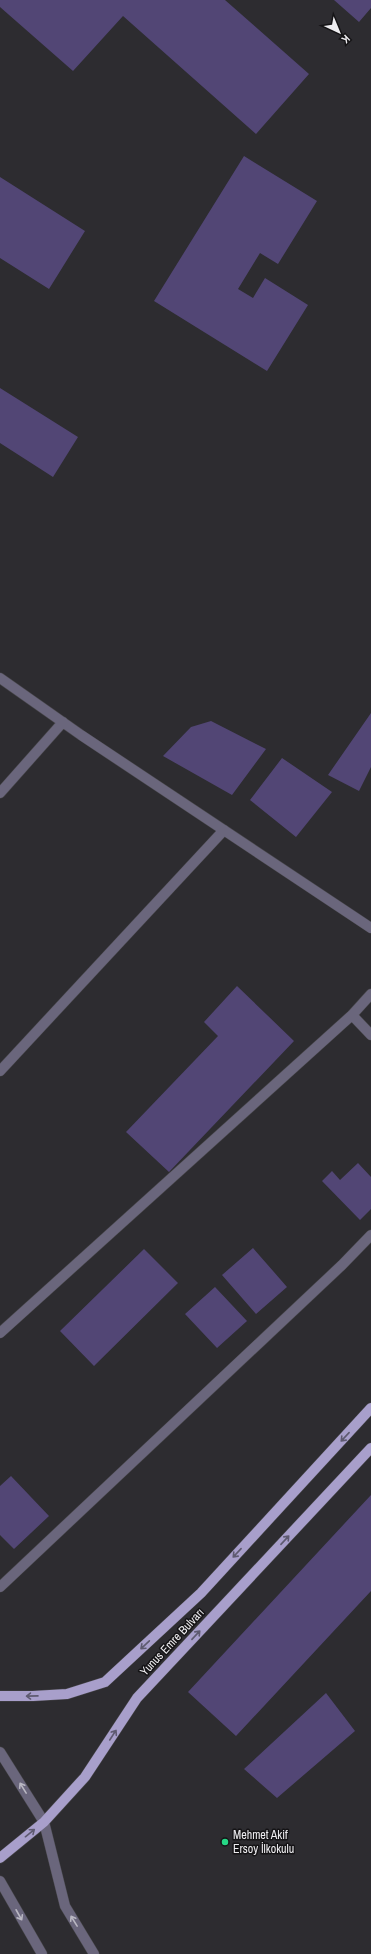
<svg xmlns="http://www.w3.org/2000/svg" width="371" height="1954" font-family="'Archivo Narrow',sans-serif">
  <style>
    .building { fill: #524675 }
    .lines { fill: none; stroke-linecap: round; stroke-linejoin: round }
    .minor-casing { stroke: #48474b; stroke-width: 11 }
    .major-casing { stroke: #48474b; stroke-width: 11 }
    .minor { stroke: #6a667c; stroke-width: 10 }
    .major { stroke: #a89fcb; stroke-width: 10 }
    .oneway { stroke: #5e5a70 }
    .oneway2 { stroke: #b9b7c2 }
    .poi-dot { fill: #26d886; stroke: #151416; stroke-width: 1.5 }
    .labels { text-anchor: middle; stroke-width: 3; stroke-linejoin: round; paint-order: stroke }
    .street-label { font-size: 12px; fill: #eeedf0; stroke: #151416 }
    .poi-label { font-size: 12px; fill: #eeedf0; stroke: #151416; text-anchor: start }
  </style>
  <rect width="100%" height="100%" fill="#2d2c30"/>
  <path class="building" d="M 0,0 L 225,0 L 309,74 L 256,134 L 123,16 L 73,71 L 0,7 Z
    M 334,0 L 371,0 L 371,8 L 359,22 Z
    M 244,156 L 317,201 L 278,264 L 260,253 L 238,289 L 253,298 L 265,278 L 308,305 L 267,371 L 154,301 Z
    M 0,177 L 85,231 L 49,289 L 0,258 Z
    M 0,388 L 78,437 L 53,477 L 0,443 Z
    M 371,713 L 371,767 L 359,791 L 328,775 Z
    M 211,721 L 266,749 L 232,795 L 163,756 L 191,727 Z
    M 282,758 L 332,792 L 296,837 L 250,800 Z
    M 237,986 L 294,1041 L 169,1172 L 126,1132 L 218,1036 L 204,1022 Z
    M 358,1163 L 371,1177 L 371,1209 L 360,1220 L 322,1181 L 332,1171 L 340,1180 Z
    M 253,1248 L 287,1287 L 256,1314 L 222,1275 Z
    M 144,1249 L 178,1283 L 94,1366 L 60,1331 Z
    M 215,1287 L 247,1321 L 217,1348 L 185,1314 Z
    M 11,1476 L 49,1516 L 14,1549 L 0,1535 L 0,1486 Z
    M 371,1495 L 371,1591 L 236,1736 L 188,1692 Z
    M 326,1693 L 355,1731 L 277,1798 L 244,1769 Z"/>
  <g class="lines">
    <defs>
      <path id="minor" d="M 0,678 L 81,735 L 371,928
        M 0,793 L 63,722
        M 352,1015 L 371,1035
        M 0,1071 L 224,830
        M 0,1333 L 352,1015 L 371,994
        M 0,1587 L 342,1265 L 371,1235
        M 0,1752 L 44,1822 L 65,1906 L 94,1954
        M 0,1881 L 42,1954"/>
      <path id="major" d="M 0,1696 L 33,1696 L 67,1694 L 105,1682 L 201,1593 L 371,1408
        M 0,1858 L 44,1822 L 85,1777 L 137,1698 L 371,1448"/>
    </defs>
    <use href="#minor" class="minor-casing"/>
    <use href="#major" class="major-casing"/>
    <use href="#minor" class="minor"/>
    <use href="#major" class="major"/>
  </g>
  <defs><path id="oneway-shaft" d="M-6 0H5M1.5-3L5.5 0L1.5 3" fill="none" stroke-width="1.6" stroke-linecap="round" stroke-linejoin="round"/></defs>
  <g class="oneway">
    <use href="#oneway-shaft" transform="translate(345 1437) rotate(133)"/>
    <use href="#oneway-shaft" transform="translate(285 1540) rotate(-47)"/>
    <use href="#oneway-shaft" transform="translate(237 1553) rotate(133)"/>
    <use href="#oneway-shaft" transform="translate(196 1635) rotate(-47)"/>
    <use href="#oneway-shaft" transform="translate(145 1645) rotate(137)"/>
    <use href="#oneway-shaft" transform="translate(32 1696) rotate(179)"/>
    <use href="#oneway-shaft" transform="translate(113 1735) rotate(-57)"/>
    <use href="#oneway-shaft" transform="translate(30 1833) rotate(-39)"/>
  </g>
  <g class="oneway2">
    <use href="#oneway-shaft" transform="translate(23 1788) rotate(-122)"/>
    <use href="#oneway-shaft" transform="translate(19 1915) rotate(61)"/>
    <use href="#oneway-shaft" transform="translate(74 1921) rotate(-122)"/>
  </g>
  <circle class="poi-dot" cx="225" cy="1842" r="4"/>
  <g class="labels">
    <g class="street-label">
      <text transform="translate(172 1642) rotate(-47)" y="4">Yunus Emre Bulvarı</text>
    </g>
    <g class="poi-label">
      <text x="233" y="1839">Mehmet Akif<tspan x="233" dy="14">Ersoy İlkokulu</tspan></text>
    </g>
  </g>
  <g transform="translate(339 32) rotate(136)" stroke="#151416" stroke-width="3" paint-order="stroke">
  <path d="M0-3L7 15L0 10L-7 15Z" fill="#eeedf0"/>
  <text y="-6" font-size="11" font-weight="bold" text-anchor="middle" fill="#eeedf0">K</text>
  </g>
</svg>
